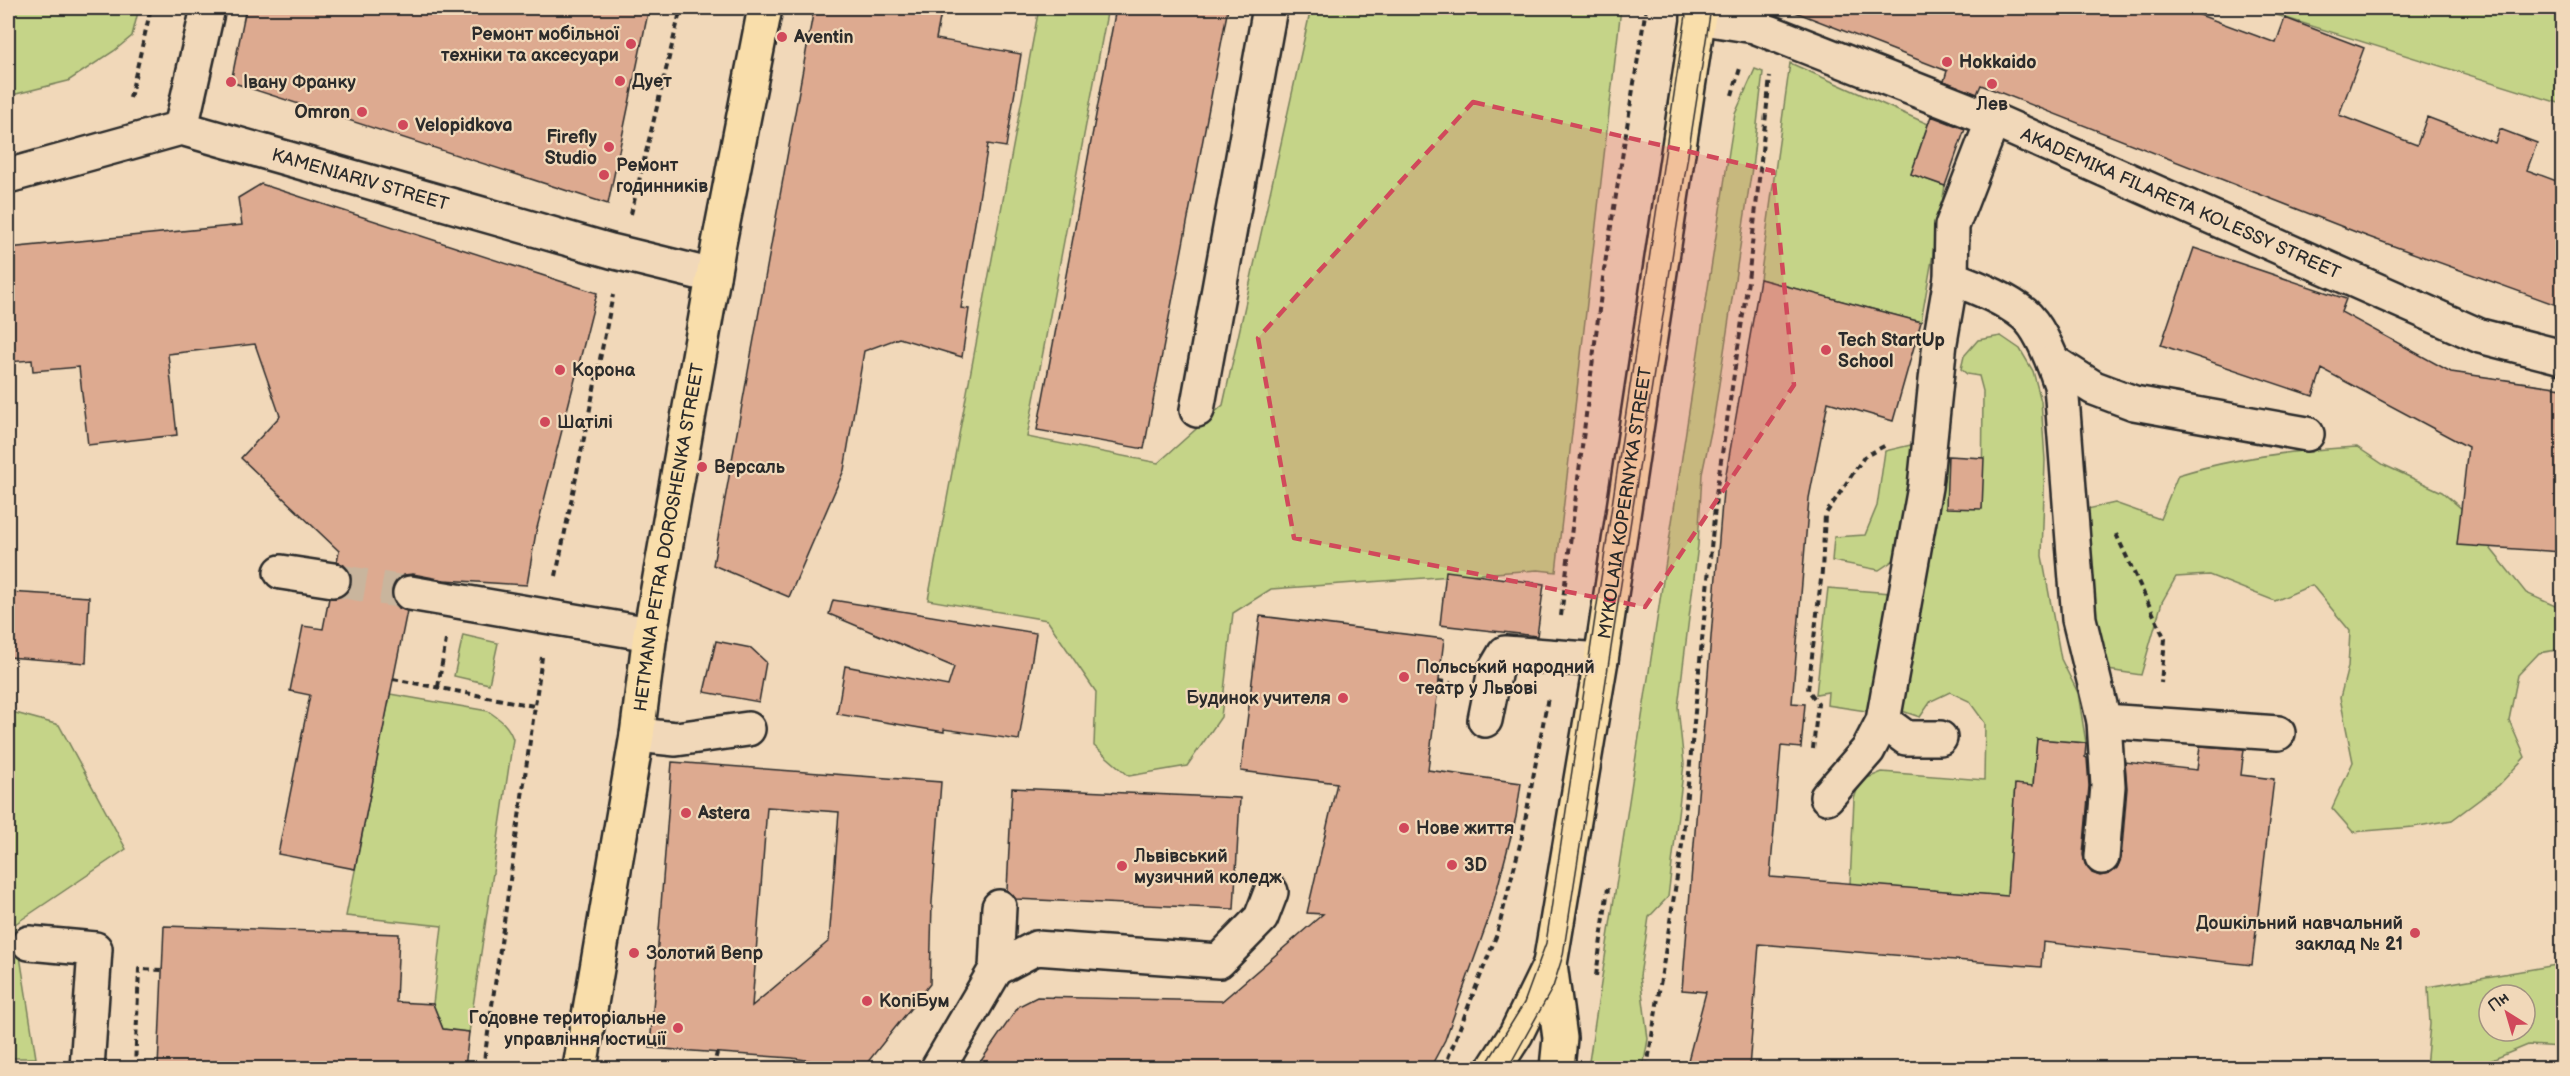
<svg xmlns="http://www.w3.org/2000/svg" width="2570" height="1076" font-family="'Balsamiq Sans',sans-serif">
  <style>
    .green { fill: #c5d488; stroke: #78805a; stroke-width: 1.5; fill-rule: evenodd }
    .building { fill: #ddaa90; stroke: #2b2b2b; stroke-width: 1.5; fill-rule: evenodd }
    .lines { fill: none; stroke-linecap: round; stroke-linejoin: round }
    .minor-tunnel { stroke: #c9b59d; stroke-width: 33; stroke-dasharray: 33 16; stroke-linecap: butt }
    .minor-casing { stroke: #2b2b2b; stroke-width: 38 }
    .major-casing { stroke: #2b2b2b; stroke-width: 38 }
    .path { stroke: #2b2b2b; stroke-width: 4; stroke-dasharray: 6 4.5; stroke-linecap: butt }
    .minor { stroke: #f1d8b9; stroke-width: 33 }
    .major { stroke: #f9deab; stroke-width: 33 }
    .tram { stroke: #2b2b2b; stroke-width: 1.5 }
    .marked { fill: #d1495b; fill-opacity: 0.2; stroke: #d1495b; stroke-width: 4.5; stroke-dasharray: 12 8; stroke-linejoin: round }
    .poi-dot { fill: #d1495b; stroke: #f1d8b9; stroke-width: 2 }
    .labels { text-anchor: middle; stroke-width: 4.5; stroke-linejoin: round; paint-order: stroke }
    .poi-label { font-size: 18px; font-weight: bold; fill: #2b2b2b; stroke: #f1d8b9; text-anchor: start }
    .street-label { font-size: 18px; fill: #2b2b2b; stroke: #f1d8b9 }
  </style>
  <rect width="100%" height="100%" fill="#f1d8b9"/>
  <filter id="ink" filterUnits="userSpaceOnUse"><feTurbulence type="fractalNoise" baseFrequency=".0167" numOctaves="2"/><feDisplacementMap in="SourceGraphic" scale="12" xChannelSelector="R" yChannelSelector="G"/><feConvolveMatrix kernelMatrix="1 2 1 2 8 2 1 2 1" color-interpolation-filters="sRGB"/></filter>
  <g filter="url(#ink)">
    <path class="green" d="M 8,8 L 139,8 L 132,36 L 114,51 L 68,81 L 8,96 Z
      M 1039,8 L 1108,8 L 1027,437 L 1158,463 L 1223,405 L 1311,8 L 1621,8 L 1556,572 L 1538,570 L 1271,589 L 1233,613 L 1221,717 L 1187,766 L 1129,776 L 1094,746 L 1096,692 L 1047,620 L 928,600 Z
      M 2254,8 L 2562,8 L 2562,104 Z
      M 1790,63 L 1928,124 L 1911,174 L 1945,186 L 1921,322 L 1760,279 Z
      M 1755,69 L 1763,72 L 1752,168 L 1714,417 L 1702,474 L 1698,545 L 1678,707 L 1684,764 L 1668,897 L 1649,917 L 1640,976 L 1648,1039 L 1643,1068 L 1588,1068 L 1730,145 L 1735,114 Z
      M 2001,336 L 2020,349 L 2033,371 L 2041,401 L 2045,460 L 2042,556 L 2061,659 L 2078,693 L 2086,743 L 2037,739 L 2033,786 L 2015,785 L 2007,896 L 1850,884 L 1854,799 L 1860,781 L 1882,772 L 1984,780 L 1985,723 L 1969,701 L 1950,692 L 1931,701 L 1920,717 L 1899,710 L 1935,481 L 1948,456 L 1947,507 L 1982,508 L 1983,391 L 1979,376 L 1967,374 L 1961,369 L 1964,356 L 1978,340 Z
      M 1915,444 L 1897,558 L 1879,570 L 1832,561 L 1834,537 L 1865,535 L 1877,506 L 1885,451 Z
      M 2357,447 L 2384,465 L 2442,492 L 2477,522 L 2491,549 L 2526,593 L 2562,609 L 2562,649 L 2539,653 L 2518,675 L 2509,720 L 2525,757 L 2499,785 L 2452,820 L 2413,827 L 2353,832 L 2332,808 L 2353,762 L 2340,698 L 2348,667 L 2350,631 L 2312,585 L 2275,601 L 2209,575 L 2176,577 L 2162,602 L 2141,675 L 2108,670 L 2092,631 L 2078,511 L 2115,503 L 2160,519 L 2178,475 C 2236,457 2296,450 2357,447 Z
      M 1828,588 L 1891,593 L 1875,696 L 1866,711 L 1827,705 L 1828,692 L 1816,694 Z
      M 463,635 L 498,643 L 489,684 L 454,676 Z
      M 390,694 L 488,711 C 500,719 508,725 513,739 L 469,1033 L 443,1029 L 433,1004 L 442,926 L 346,916 Z
      M 8,711 L 59,725 L 126,849 L 15,924 L 36,1058 L 8,1058 Z
      M 2562,959 L 2562,1047 L 2528,1045 L 2482,1064 L 2481,1068 L 2426,1068 L 2430,1024 L 2428,987 L 2556,965 ZM 2489,995 L 2525,995 L 2525,1031 L 2489,1031 Z"/>
    <path class="building" d="M 246,8 L 649,8 L 608,204 L 231,82 Z
      M 814,8 L 942,8 L 936,39 L 1021,54 L 1006,147 L 988,144 L 961,308 L 969,309 L 962,357 L 899,338 L 864,351 L 844,470 L 789,597 L 713,565 Z
      M 1116,8 L 1228,8 L 1144,449 L 1037,430 Z
      M 1790,8 L 2181,8 L 2276,43 L 2285,18 L 2364,48 L 2339,115 L 2417,145 L 2427,117 L 2495,143 L 2500,129 L 2537,143 L 2527,170 L 2562,183 L 2562,307 L 2366,236 L 1981,85 L 1977,94 L 1944,81 L 1947,71 L 1790,10 Z
      M 1931,116 L 1965,129 L 1945,186 L 1911,174 Z
      M 261,184 L 597,293 L 536,532 L 527,585 L 444,580 L 413,574 L 404,575 L 396,581 L 392,589 L 393,600 L 399,608 L 407,611 L 355,869 L 278,854 L 310,695 L 290,691 L 303,626 L 323,629 L 329,598 L 340,597 L 348,591 L 352,582 L 350,573 L 344,565 L 337,562 L 339,551 L 241,458 L 280,416 L 255,344 L 168,354 L 177,435 L 88,445 L 79,367 L 33,371 L 32,360 L 8,362 L 8,248 L 242,225 L 238,198 Z
      M 2194,248 L 2346,299 L 2341,312 L 2451,372 L 2562,388 L 2562,552 L 2457,545 L 2468,447 L 2322,369 L 2313,396 L 2161,345 Z
      M 1760,279 L 1921,322 L 1893,421 L 1828,402 L 1809,498 L 1792,703 L 1805,704 L 1801,748 L 1781,746 L 1770,877 L 2007,896 L 2015,784 L 2033,786 L 2037,739 L 2086,743 L 2085,757 L 2087,758 L 2089,786 L 2083,855 L 2085,864 L 2092,873 L 2100,876 L 2109,874 L 2117,868 L 2121,859 L 2127,788 L 2125,762 L 2197,770 L 2200,746 L 2244,749 L 2241,775 L 2274,779 L 2252,965 L 2043,942 L 2041,967 L 1759,944 L 1749,1068 L 1686,1068 L 1706,992 L 1682,990 L 1723,491 Z
      M 1948,456 L 1984,458 L 1982,509 L 1946,508 Z
      M 1446,571 L 1544,584 L 1537,636 L 1440,625 Z
      M 8,592 L 89,597 L 86,663 L 8,657 Z
      M 833,600 L 1036,633 L 1019,740 L 944,729 L 944,732 L 837,714 L 845,666 L 948,686 L 954,667 L 829,614 Z
      M 1260,616 L 1444,639 L 1428,770 L 1521,783 L 1516,817 L 1491,912 L 1445,1040 L 1430,1068 L 976,1068 L 1019,1006 L 1037,997 L 1222,1001 L 1323,914 L 1307,913 L 1337,783 L 1241,771 Z
      M 716,641 L 751,648 L 766,662 L 759,702 L 704,692 Z
      M 672,762 L 941,782 L 932,902 L 930,984 L 863,1068 L 792,1058 L 650,1048 ZM 767,807 L 839,812 L 829,941 L 752,1006 Z
      M 1012,788 L 1240,798 L 1234,909 L 1016,899 L 1007,890 Z
      M 164,926 L 399,934 L 396,1002 L 433,1004 L 443,1029 L 469,1032 L 465,1068 L 158,1068 Z"/>
    <g class="lines">
      <path class="minor-tunnel" d="M 333,580 L 410,593"/>
      <defs>
        <g id="minor">
          <path id="s1" d="M 1698,17 L 1754,26 L 1993,120 L 2480,336 L 2562,357"/>
          <path d="M 1993,120 L 1952,226 L 1951,278 C 1974,286 2005,299 2024,314 C 2041,328 2054,364 2061,385 L 2079,619 L 2104,721 L 2108,786 L 2102,857"/>
          <path d="M 181,128 L 208,8"/>
          <path id="s2" d="M 8,176 L 181,128 L 611,251 L 713,276"/>
          <path d="M 2053,362 L 2094,388 L 2134,403 L 2307,434"/>
          <path d="M 1197,410 L 1270,8"/>
          <path d="M 281,572 L 333,580"/>
          <path d="M 410,593 L 650,634"/>
          <path d="M 1485,720 L 1495,670 L 1505,653 L 1601,660"/>
          <path d="M 1883,721 L 1906,738 L 1940,738"/>
          <path d="M 2104,721 L 2278,733"/>
          <path d="M 637,735 L 676,739 L 748,729"/>
          <path d="M 1827,797 L 1868,750 L 1883,721 L 1925,487 L 1940,342 L 1951,278"/>
          <path d="M 29,943 L 95,949 L 87,1068"/>
          <path d="M 996,969 L 1036,948 L 1219,961 L 1261,918 L 1271,892"/>
          <path d="M 938,1068 L 996,969 L 999,907"/>
        </g>
        <g id="major">
          <path id="s3" d="M 580,1068 L 637,735 L 650,634 L 719,243 L 765,8"/>
          <path d="M 1494,1068 L 1516,1034 L 1550,964"/>
          <path id="s4" d="M 1557,1068 L 1560,1038 L 1550,964 L 1601,660 L 1700,8"/>
        </g>
      </defs>
      <use href="#minor" class="minor-casing"/>
      <use href="#major" class="major-casing"/>
      <path class="path" d="M 1732,95 L 1741,65
        M 130,98 L 151,8
        M 631,214 L 681,8
        M 2116,534 L 2165,639 L 2161,683
        M 556,576 L 613,295
        M 1561,616 L 1604,270 L 1646,8
        M 393,679 L 534,706
        M 1439,681 L 1451,683
        M 438,687 L 446,640
        M 1813,749 L 1818,703 L 1808,690 L 1822,571 L 1825,515 L 1864,457 L 1886,445
        M 1596,976 L 1608,888
        M 622,1064 L 677,1068
        M 135,1068 L 139,969 L 162,970
        M 483,1068 L 542,657
        M 713,1068 L 717,1053
        M 1444,1068 L 1497,934 L 1522,837 L 1548,697
        M 1647,1068 L 1682,845 L 1717,487 L 1748,281 L 1770,77"/>
      <use href="#minor" class="minor"/>
      <use href="#major" class="major"/>
      <path class="tram" d="M 1484,1068 L 1524,1003 L 1546,943 L 1687,8
        M 1508,1068 L 1553,987 L 1563,955 L 1711,8"/>
    </g>
  </g>
  <path class="marked" d="M 1473,102 L 1773,171 L 1794,385 L 1645,607 L 1294,538 L 1258,338 Z"/>
  <g class="poi-dot">
    <circle cx="782" cy="37" r="6"/>
    <circle cx="631" cy="44" r="6"/>
    <circle cx="1947" cy="62" r="6"/>
    <circle cx="620" cy="81" r="6"/>
    <circle cx="231" cy="82" r="6"/>
    <circle cx="1992" cy="84" r="6"/>
    <circle cx="362" cy="112" r="6"/>
    <circle cx="403" cy="125" r="6"/>
    <circle cx="609" cy="147" r="6"/>
    <circle cx="604" cy="175" r="6"/>
    <circle cx="1826" cy="350" r="6"/>
    <circle cx="560" cy="370" r="6"/>
    <circle cx="545" cy="422" r="6"/>
    <circle cx="702" cy="467" r="6"/>
    <circle cx="1404" cy="677" r="6"/>
    <circle cx="1343" cy="698" r="6"/>
    <circle cx="686" cy="813" r="6"/>
    <circle cx="1404" cy="828" r="6"/>
    <circle cx="1452" cy="865" r="6"/>
    <circle cx="1122" cy="866" r="6"/>
    <circle cx="2415" cy="933" r="6"/>
    <circle cx="634" cy="953" r="6"/>
    <circle cx="867" cy="1001" r="6"/>
    <circle cx="678" cy="1028" r="6"/>
  </g>
  <g class="labels">
    <g class="poi-label">
      <text x="619" y="40" text-anchor="end">Ремонт мобільної<tspan x="619" dy="21">техніки та аксесуари</tspan></text>
      <text x="794" y="43">Aventin</text>
      <text x="1959" y="68">Hokkaido</text>
      <text x="632" y="87">Дует</text>
      <text x="243" y="88">Івану Франку</text>
      <text x="1992" y="110" text-anchor="middle">Лев</text>
      <text x="350" y="118" text-anchor="end">Omron</text>
      <text x="415" y="131">Velopidkova</text>
      <text x="597" y="143" text-anchor="end">Firefly<tspan x="597" dy="21">Studio</tspan></text>
      <text x="616" y="171">Ремонт<tspan x="616" dy="21">годинників</tspan></text>
      <text x="1838" y="346">Tech StartUp<tspan x="1838" dy="21">School</tspan></text>
      <text x="572" y="376">Корона</text>
      <text x="557" y="428">Шатілі</text>
      <text x="714" y="473">Версаль</text>
      <text x="1416" y="673">Польський народний<tspan x="1416" dy="21">театр у Львові</tspan></text>
      <text x="1331" y="704" text-anchor="end">Будинок учителя</text>
      <text x="698" y="819">Astera</text>
      <text x="1416" y="834">Нове життя</text>
      <text x="1134" y="862">Львівський<tspan x="1134" dy="21">музичний коледж</tspan></text>
      <text x="1464" y="871">3D</text>
      <text x="2403" y="929" text-anchor="end">Дошкільний навчальний<tspan x="2403" dy="21">заклад № 21</tspan></text>
      <text x="646" y="959">Золотий Вепр</text>
      <text x="879" y="1007">КопіБум</text>
      <text x="666" y="1024" text-anchor="end">Годовне територіальне<tspan x="666" dy="21">управління юстиції</tspan></text>
    </g>
    <g class="street-label">
      <text dy="6" stroke="none"><textPath href="#s2" startOffset="366">KAMENIARIV STREET</textPath></text>
      <text dy="6" stroke="none"><textPath href="#s1" startOffset="519">AKADEMIKA FILARETA KOLESSY STREET</textPath></text>
      <text dy="6" stroke="none"><textPath href="#s4" startOffset="572">MYKOLAIA KOPERNYKA STREET</textPath></text>
      <text dy="6" stroke="none"><textPath href="#s3" startOffset="538">HETMANA PETRA DOROSHENKA STREET</textPath></text>
    </g>
  </g>
  <rect width="2570" height="1076" fill="none" stroke="#f1d8b9" stroke-width="30"/>
  <rect x="15" y="15" width="2540" height="1046" fill="none" stroke="#2b2b2b" stroke-width="2" filter="url(#ink)"/>
  <g transform="translate(2507 1013) rotate(323)"><circle r="28" fill="#f1d8b9" stroke="#a29380" stroke-width="1.5"/>
  <path d="M0-4.5L10 22L0 15L-10 22Z" fill="#d1495b"/>
  <text y="-9" font-size="16" font-weight="bold" text-anchor="middle" fill="#2b2b2b">Пн</text>
  </g>
</svg>
